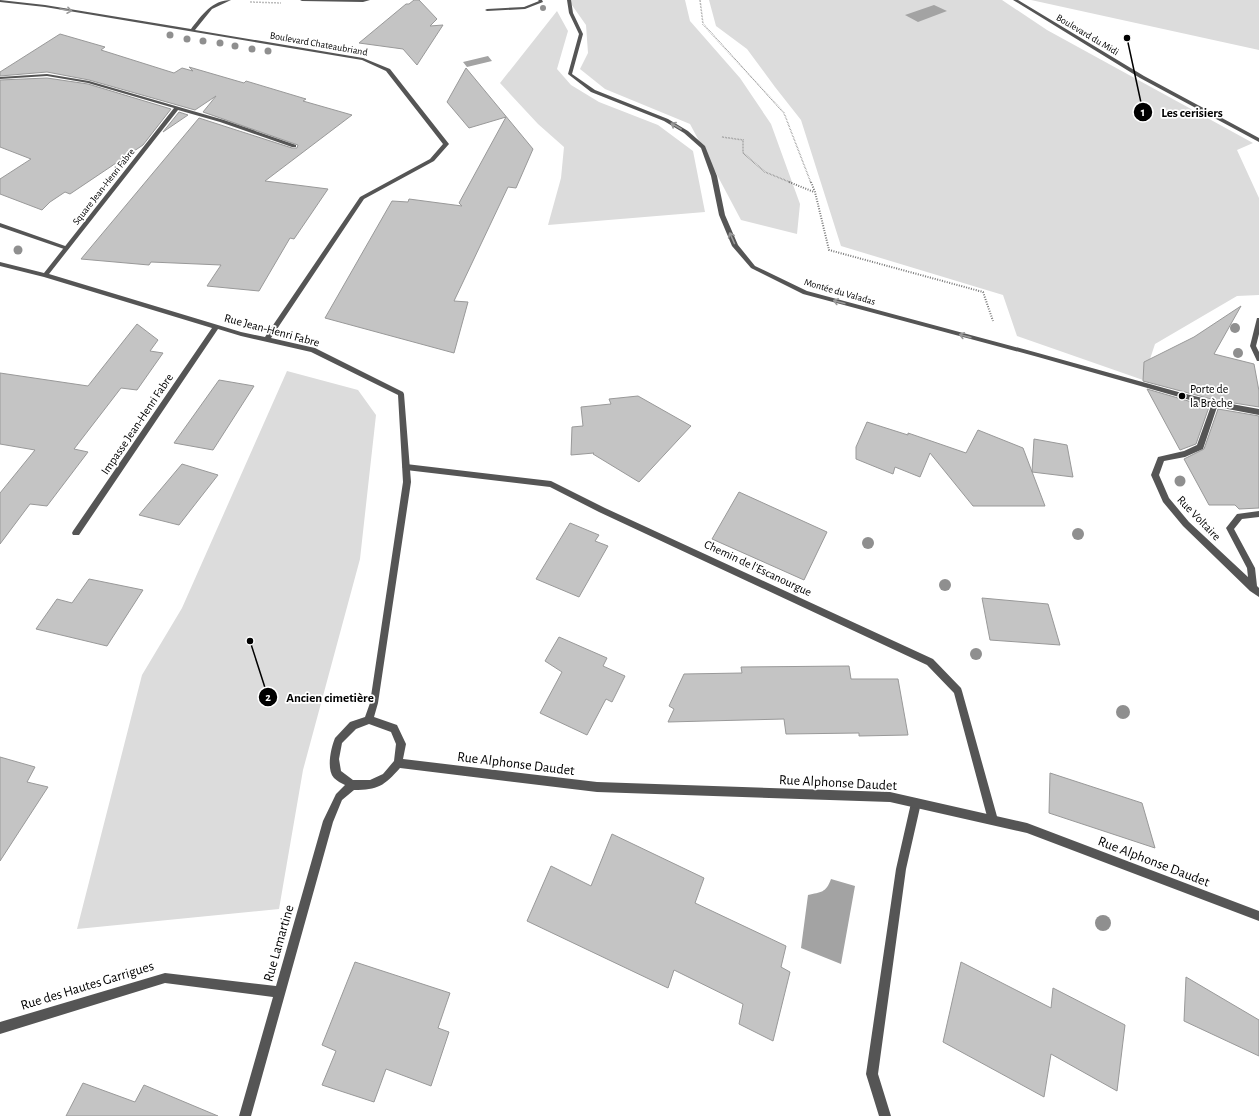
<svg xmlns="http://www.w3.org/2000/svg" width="1259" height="1116" font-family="'Alegreya Sans',sans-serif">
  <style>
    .green { fill: #dcdcdc }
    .water { fill: #a3a3a3 }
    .building { fill: #c4c4c4; stroke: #999 }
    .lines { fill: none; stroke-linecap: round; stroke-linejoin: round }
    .path-far1 { stroke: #777; stroke-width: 1.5; stroke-dasharray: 0.5 1; stroke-linecap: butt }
    .path { stroke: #777; stroke-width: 2; stroke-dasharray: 1 1.5; stroke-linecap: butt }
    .lane { fill: #555; fill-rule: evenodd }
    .street { fill: #555; fill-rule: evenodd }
    .tree { fill: #8f8f8f }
    .oneway { stroke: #999 }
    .poi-dot { fill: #000; stroke: #fff; stroke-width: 1.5 }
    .labels { text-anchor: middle; stroke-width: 3.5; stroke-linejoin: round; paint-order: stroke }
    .far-street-label { font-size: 10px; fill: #000; stroke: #fff }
    .street-label { font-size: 12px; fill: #000; stroke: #fff }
    .poi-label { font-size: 12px; fill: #000; stroke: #fff; text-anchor: start }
    .near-street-label { font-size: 14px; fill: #000; stroke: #fff }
    .leader { fill: none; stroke: #000; stroke-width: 1.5 }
    .callout-dot { fill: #000; stroke: #fff; stroke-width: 1.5 }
    .mark-label { font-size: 12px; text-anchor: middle; font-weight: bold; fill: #fff }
    .callout-label { font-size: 13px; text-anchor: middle; font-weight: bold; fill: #000; stroke: #fff; stroke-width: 3.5; stroke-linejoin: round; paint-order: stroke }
  </style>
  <rect width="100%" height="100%" fill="#fff"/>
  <path class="green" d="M 571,0 L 685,0 L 690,21 L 740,78 L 771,124 L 800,204 L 797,234 L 741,220 L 690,124 L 605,89 L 580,69 L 588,53 L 586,25 L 569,1 Z
    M 709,0 L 1002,0 L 1047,30 L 1253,143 L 1237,150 L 1259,198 L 1259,295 L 1237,296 L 1155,344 L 1143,380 L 1017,336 L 1003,295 L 841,246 L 801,120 L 775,87 L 747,49 L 716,26 Z
    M 1031,0 L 1259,0 L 1259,50 Z
    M 557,11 L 568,31 L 557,69 L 571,85 L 599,102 L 658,125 L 693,151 L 705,212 L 548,225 L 561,178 L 564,147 L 538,124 L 500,83 Z
    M 287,371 L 358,390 L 376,415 L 360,559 L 303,770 L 279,909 L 77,929 L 142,675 L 182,608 Z"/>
  <path class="water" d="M 934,5 L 947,11 L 918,22 L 905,15 Z
    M 488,56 L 492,61 L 467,67 L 463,62 Z
    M 831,879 L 855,886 L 841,964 L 801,948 L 808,895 C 821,892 826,893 831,879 Z"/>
  <path class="building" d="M 414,0 L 419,0 L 437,19 L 430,26 L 443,25 L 417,65 L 403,49 L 359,43 L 406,4 L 409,4 Z
    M 60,34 L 105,47 L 101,50 L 174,73 L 182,68 L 193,71 L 189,67 L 244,83 L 246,81 L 306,99 L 303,101 L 352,115 L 265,181 L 328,189 L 294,239 L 290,238 L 259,291 L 207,286 L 221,265 L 151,262 L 149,265 L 81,259 L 199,118 L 292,148 L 297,148 L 298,145 L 203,112 L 216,96 L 195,110 L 89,80 L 47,72 L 0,76 L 0,72 Z
    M 466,68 L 533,149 L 516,188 L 508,187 L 454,301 L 468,302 L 454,353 L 325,318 L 392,201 L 408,202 L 409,199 L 462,206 L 459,203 L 506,117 L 469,128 L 447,102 Z
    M 47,78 L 88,84 L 171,109 L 143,145 L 70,194 L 65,192 L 50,202 L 42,210 L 0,194 L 0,179 L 31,159 L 0,147 L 0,80 Z
    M 179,112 L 188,115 L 163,132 Z
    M 1241,306 L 1214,354 L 1254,364 L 1259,391 L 1259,407 L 1215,400 L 1143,381 L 1144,362 L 1194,337 Z
    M 137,324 L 158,340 L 150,351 L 163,353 L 137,390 L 121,388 L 74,449 L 88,452 L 47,506 L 30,504 L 0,544 L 0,493 L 35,450 L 0,444 L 0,373 L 88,386 Z
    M 219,380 L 254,386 L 213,450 L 174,443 Z
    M 1147,389 L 1209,407 L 1196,444 L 1180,450 Z
    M 638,396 L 691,426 L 639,482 L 593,454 L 594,453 L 571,455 L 572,427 L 583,426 L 581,407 L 611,404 L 609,399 Z
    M 1218,409 L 1259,416 L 1259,508 L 1239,509 L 1235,505 L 1209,505 L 1184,459 L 1204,449 Z
    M 867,422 L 908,435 L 908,433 L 966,453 L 978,430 L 1023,448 L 1045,506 L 973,506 L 930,453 L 920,477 L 895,467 L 893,474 L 856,459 L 856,447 Z
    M 1034,439 L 1067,445 L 1073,477 L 1032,472 Z
    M 182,464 L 218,475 L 179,525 L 139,515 Z
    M 739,492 L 827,532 L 804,580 L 712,539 Z
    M 570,523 L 599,535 L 595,541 L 608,546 L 579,597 L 536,579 Z
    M 89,579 L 143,590 L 107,646 L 36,629 L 57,599 L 72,603 Z
    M 982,598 L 1048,604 L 1060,645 L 990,640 Z
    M 559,637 L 607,658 L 603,666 L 625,676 L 612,702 L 606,699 L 587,735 L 540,713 L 562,672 L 545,661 Z
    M 849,666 L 851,679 L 898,679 L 908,735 L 859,736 L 859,733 L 786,734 L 784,719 L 668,722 L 674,709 L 669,706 L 684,674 L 742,673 L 741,667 Z
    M 0,757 L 35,767 L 27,782 L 48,787 L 0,861 Z
    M 1050,773 L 1142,803 L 1155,848 L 1049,813 Z
    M 612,834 L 704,878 L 695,903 L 786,946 L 781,967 L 790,972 L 773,1041 L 739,1024 L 743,1004 L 674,970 L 668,988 L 527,921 L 551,866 L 591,886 Z
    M 355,962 L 450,993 L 438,1028 L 449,1032 L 431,1086 L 386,1069 L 374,1102 L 322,1085 L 336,1051 L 322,1045 Z
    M 961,962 L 1051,1008 L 1053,988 L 1125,1025 L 1117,1091 L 1051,1054 L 1044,1097 L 943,1042 Z
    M 1186,977 L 1259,1020 L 1259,1056 L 1184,1021 Z
    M 83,1083 L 135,1102 L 144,1085 L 218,1116 L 66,1116 Z"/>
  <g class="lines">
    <path class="path-far1" d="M 700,0 L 703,24 L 784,113 L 811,183
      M 250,2 L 281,3
      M 722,137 L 743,140 L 743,153 L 765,172 L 792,183"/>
    <path class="path" d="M 789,182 L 814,192
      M 811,182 L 815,192 L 829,250 L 983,292 L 993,321"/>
    <path class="lane" d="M 538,0 L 542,0 L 543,2 L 525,9 L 487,11 L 485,10 L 487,9 L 524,7 L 539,1 Z
      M 0,223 L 68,247 L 69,248 L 66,250 L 64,249 L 0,227 Z
      M 406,464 L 551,481 L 605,508 L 933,659 L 961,688 L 962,691 L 998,820 L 996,823 L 993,825 L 990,823 L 988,820 L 954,693 L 927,665 L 599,512 L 550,487 L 406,470 L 402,467 Z
      M 916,798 L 919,800 L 921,803 L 906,869 L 878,1074 L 891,1116 L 879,1116 L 866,1074 L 896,869 L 911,803 L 913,800 Z"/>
    <path class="street" d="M 0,0 L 45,5 L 191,29 C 202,15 212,0 231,0 L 212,9 L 195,30 L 363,58 L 390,69 L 449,144 L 434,161 L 364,199 L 271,338 L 315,348 L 403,392 L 404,394 L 411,482 L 378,703 L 374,717 L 397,725 L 406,744 L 403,759 L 597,782 L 890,792 L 1027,823 L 1259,911 L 1259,921 L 1027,833 L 890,802 L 597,792 L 400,768 C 384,786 378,790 354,790 L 342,800 L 333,822 L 251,1116 L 239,1116 L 273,997 L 165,983 L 0,1034 L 0,1022 L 165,973 L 276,986 L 323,821 L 336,794 L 345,785 C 341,783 337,781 334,778 C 326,769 331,748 335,738 L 350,722 L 365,717 L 370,703 L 403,482 L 398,395 L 311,352 L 241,336 L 218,329 L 79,535 L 73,535 L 72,533 L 73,531 L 212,328 L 44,277 L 0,266 L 0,262 L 44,273 L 174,108 L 88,83 L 47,76 L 0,79 L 0,77 L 47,74 L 89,81 L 224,120 L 296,145 L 296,147 L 292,147 L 220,122 L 178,110 L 49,274 L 241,332 L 265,337 L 360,197 L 430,159 L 443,144 L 386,71 L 362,60 L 45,7 L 0,2 ZM 369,724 L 391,732 L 396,744 L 394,761 L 383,774 L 370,780 L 353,780 L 341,771 L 339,759 L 342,743 L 356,729 Z
      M 300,0 L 370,0 L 363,2 L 302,1 Z
      M 567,0 L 571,0 L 573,13 L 583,34 L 572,74 L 595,90 L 668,119 L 688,131 L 705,146 L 717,176 L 725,215 L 738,245 L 755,266 L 807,291 L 1038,353 L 1182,393 L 1215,401 L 1259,409 L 1259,415 L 1217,407 L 1203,449 L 1185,457 L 1164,461 L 1159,475 L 1169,498 L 1189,522 L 1248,577 L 1247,568 L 1226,528 L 1237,514 L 1259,511 L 1259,517 L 1242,519 L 1234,529 L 1255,568 L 1257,586 L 1259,588 L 1259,597 L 1250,591 L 1183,526 L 1163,502 L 1151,475 L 1158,457 L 1184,451 L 1197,445 L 1211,406 L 1038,357 L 803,294 L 751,268 L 732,246 L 719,215 L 711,176 L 701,148 L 684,133 L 664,121 L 591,92 L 568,74 L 579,34 L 569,13 Z
      M 1013,0 L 1018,0 L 1144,76 L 1259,138 L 1259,142 L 1140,78 Z
      M 1257,318 L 1259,318 L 1259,334 L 1256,346 L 1259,352 L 1259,361 L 1257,361 L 1250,346 Z"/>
  </g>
  <g class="tree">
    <circle cx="543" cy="8" r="3"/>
    <circle cx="170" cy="35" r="3.5"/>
    <circle cx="187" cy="39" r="3.5"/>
    <circle cx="203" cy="41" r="3.5"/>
    <circle cx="220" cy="43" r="3.5"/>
    <circle cx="235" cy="46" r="3.5"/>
    <circle cx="252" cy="49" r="3.5"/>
    <circle cx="268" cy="51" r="3.5"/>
    <circle cx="18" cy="250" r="4.5"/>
    <circle cx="1235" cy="328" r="5"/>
    <circle cx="1238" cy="353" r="5"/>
    <circle cx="1180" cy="481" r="5.5"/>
    <circle cx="1078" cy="534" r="6"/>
    <circle cx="868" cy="543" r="6"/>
    <circle cx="945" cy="585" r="6"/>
    <circle cx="976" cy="654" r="6"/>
    <circle cx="1123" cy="712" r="7"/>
    <circle cx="1103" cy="923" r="8"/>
  </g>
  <defs><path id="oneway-shaft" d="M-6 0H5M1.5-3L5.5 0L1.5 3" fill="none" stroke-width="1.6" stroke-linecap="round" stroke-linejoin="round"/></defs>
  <g class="oneway">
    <use href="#oneway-shaft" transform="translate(66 10) rotate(9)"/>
    <use href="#oneway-shaft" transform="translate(676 126) rotate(-150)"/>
    <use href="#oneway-shaft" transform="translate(732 238) rotate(-114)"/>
    <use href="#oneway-shaft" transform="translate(839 302) rotate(-165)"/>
    <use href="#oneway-shaft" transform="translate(965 336) rotate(-165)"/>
  </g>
  <circle class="poi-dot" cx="1182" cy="396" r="4"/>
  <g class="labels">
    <g class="far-street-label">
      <text transform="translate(1088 34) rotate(31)" y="4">Boulevard du Midi</text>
      <text transform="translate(319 43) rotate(10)" y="4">Boulevard Chateaubriand</text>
      <text transform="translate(103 186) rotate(-52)" y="4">Square Jean-Henri Fabre</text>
      <text transform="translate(840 291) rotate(16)" y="4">Montée du Valadas</text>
    </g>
    <g class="street-label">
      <text transform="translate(272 330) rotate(15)" y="4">Rue Jean-Henri Fabre</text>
      <text transform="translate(137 424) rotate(-56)" y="4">Impasse Jean-Henri Fabre</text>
      <text transform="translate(1199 518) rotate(46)" y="4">Rue Voltaire</text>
      <text transform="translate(758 568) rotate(25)" y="4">Chemin de l'Escanourgue</text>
    </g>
    <g class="poi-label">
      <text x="1190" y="393">Porte de<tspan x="1190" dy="14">la Brèche</tspan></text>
    </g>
    <g class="near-street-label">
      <text transform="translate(516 763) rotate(7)" y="5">Rue Alphonse Daudet</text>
      <text transform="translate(838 782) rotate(3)" y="5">Rue Alphonse Daudet</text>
      <text transform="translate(1154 861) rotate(21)" y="5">Rue Alphonse Daudet</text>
      <text transform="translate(278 943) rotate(-74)" y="5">Rue Lamartine</text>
      <text transform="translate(87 985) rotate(-17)" y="5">Rue des Hautes Garrigues</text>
    </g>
  </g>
  <path class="leader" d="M1127 38L1143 112M250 641L268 697"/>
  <g class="callout-dot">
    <circle cx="1127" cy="38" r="4"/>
    <circle cx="250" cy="641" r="4"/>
    <circle cx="1143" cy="112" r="10"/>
    <circle cx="268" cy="697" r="10"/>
  </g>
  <g class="mark-label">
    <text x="1143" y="116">1</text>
    <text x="268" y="701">2</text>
  </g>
  <g class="callout-label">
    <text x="1192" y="117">Les cerisiers</text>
    <text x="330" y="702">Ancien cimetière</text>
  </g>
</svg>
